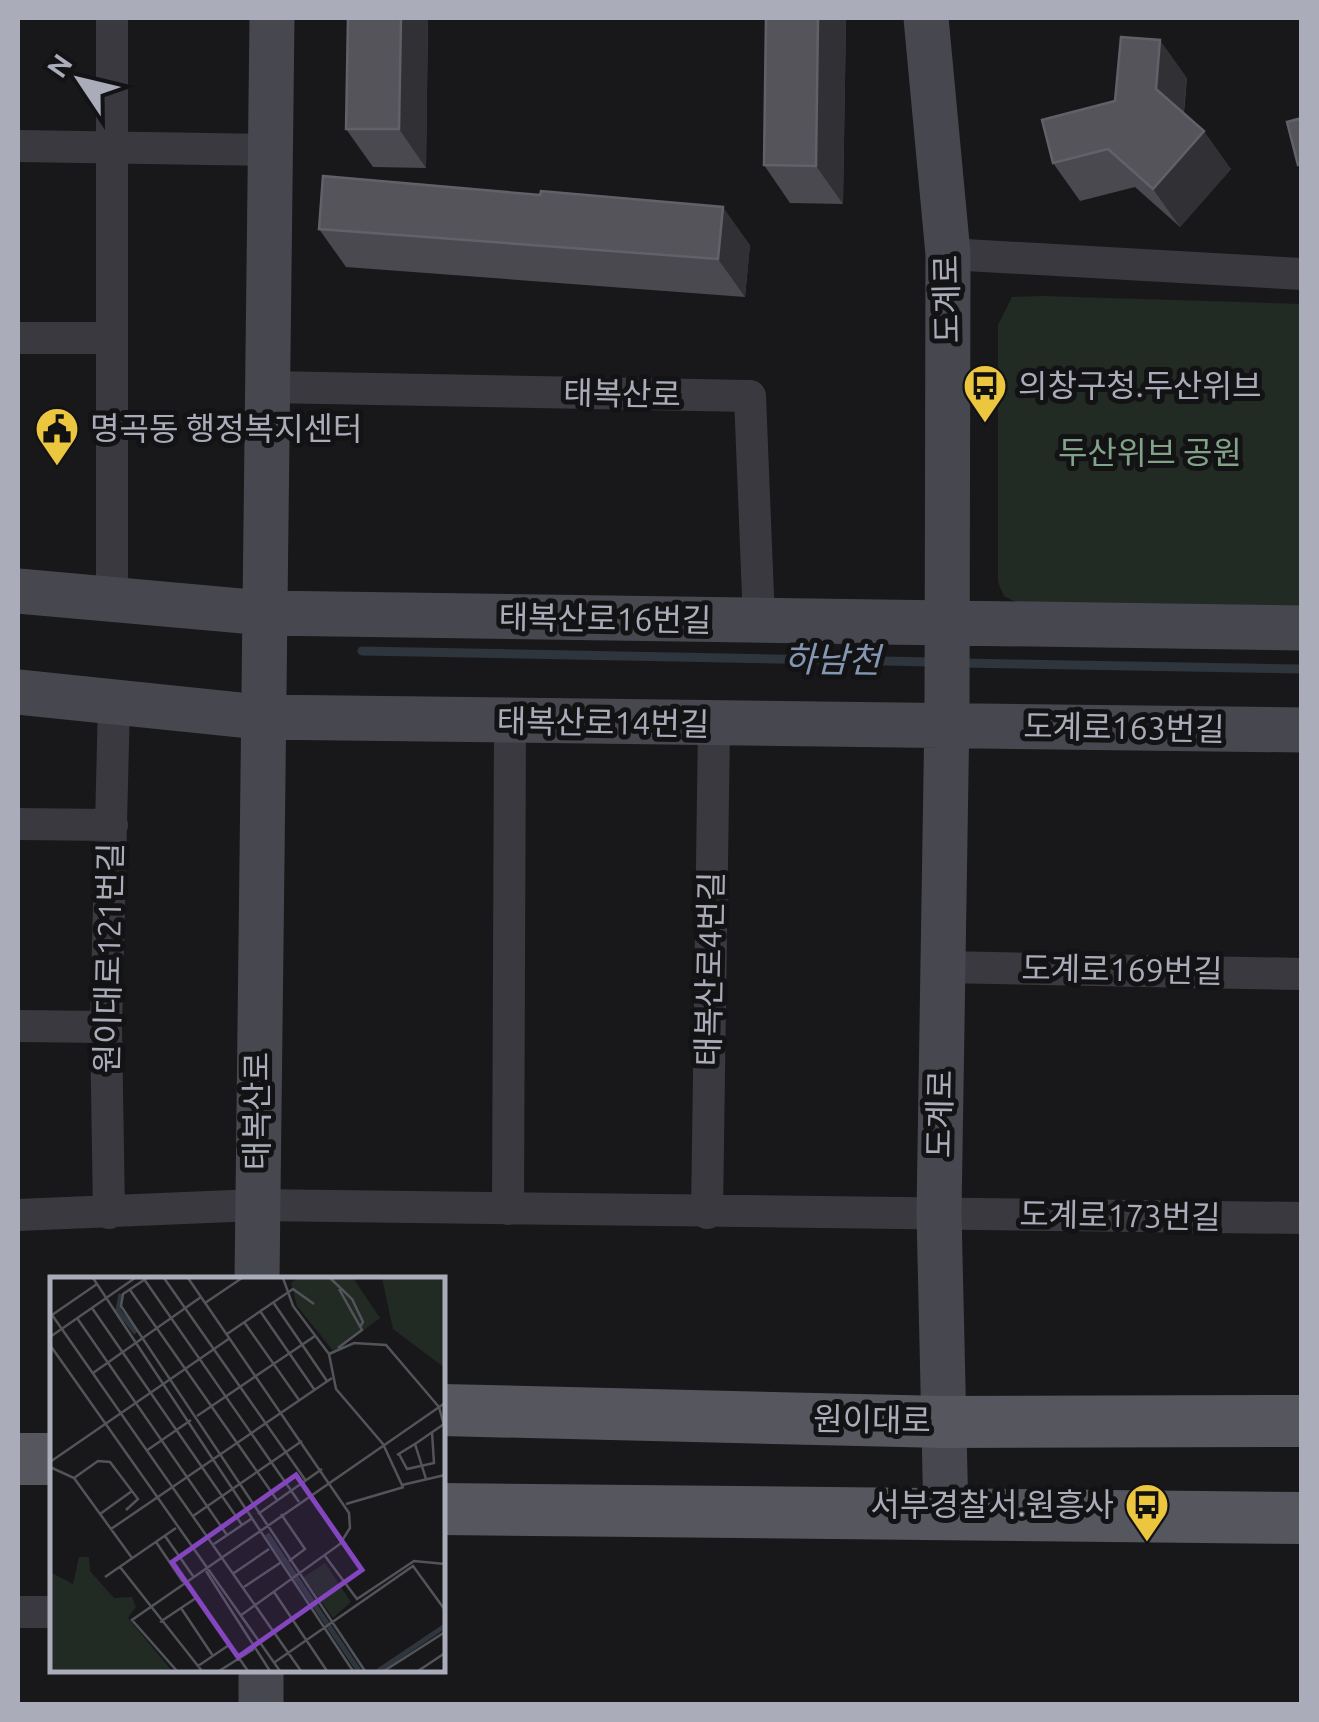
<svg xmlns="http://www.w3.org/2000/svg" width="1319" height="1722" font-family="Ubuntu,'Noto Sans KR',sans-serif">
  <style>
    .green { fill: #222a24 }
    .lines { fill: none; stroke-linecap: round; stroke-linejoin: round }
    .stream { stroke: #2e353d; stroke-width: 9 }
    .street { stroke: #39393f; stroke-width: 32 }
    .secondary { stroke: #47484f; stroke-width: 45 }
    .primary { stroke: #55565e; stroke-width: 52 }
    .wall { fill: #49494f }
    .shaded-wall { fill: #313135 }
    .building { fill: #54545a; stroke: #616269; stroke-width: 2.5 }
    .labels { text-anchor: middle; stroke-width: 10; stroke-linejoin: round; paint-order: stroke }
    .street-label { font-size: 32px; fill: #aaadb9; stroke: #131315 }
    .poi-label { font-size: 32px; fill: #aaadb9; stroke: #131315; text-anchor: start }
    .park-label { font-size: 32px; fill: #82a388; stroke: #131315 }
    .water-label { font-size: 35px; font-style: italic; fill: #8397b3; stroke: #131315 }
    .inset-river { fill: none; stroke: #2e353d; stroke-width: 5 }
    .inset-road { fill: none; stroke: #52545a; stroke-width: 2.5 }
    .view { fill: #8446be; fill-opacity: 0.15; stroke: #8446be; stroke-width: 5 }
    .inset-edge { fill: none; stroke: #aaadb9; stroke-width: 5 }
  </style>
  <rect width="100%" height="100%" fill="#18181a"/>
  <path class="green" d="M 1043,296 L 1301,304 L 1301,609 L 1026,607 L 1004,596 L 998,582 L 998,325 L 1012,297 Z"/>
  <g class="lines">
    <path class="stream" d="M 362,651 L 934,662
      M 960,663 L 1302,669"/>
    <path class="street" d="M 18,146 L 271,150
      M 948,254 L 1302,274
      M 18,338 L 112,338
      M 269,387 L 750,396 L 759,621
      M 112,600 L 112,18
      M 18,824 L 112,825
      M 942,967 L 1302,974
      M 18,1026 L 106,1027
      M 508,1209 L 510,722
      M 109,1213 L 106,1027 L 114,703
      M 707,1213 L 714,725
      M 18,1215 L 256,1205 L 1302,1218
      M 18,1612 L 52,1612"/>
    <path class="secondary" d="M 926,18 L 948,254 L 947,712 L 939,1213 L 946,1517
      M 18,591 L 264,613 L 1302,628
      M 18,692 L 260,717 L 1302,730
      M 257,1280 L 272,18
      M 261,1704 L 261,1670"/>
    <path class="primary" d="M 442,1410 L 944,1422 L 1302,1421
      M 18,1459 L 52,1459
      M 442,1509 L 1302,1518"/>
  </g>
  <path class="wall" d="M 348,18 L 428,18 L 426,168 L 373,167 L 346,129 Z
    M 766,18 L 846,18 L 843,204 L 790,203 L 764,165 Z
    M 1187,78 L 1184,113 L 1231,169 L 1180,227 L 1135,187 L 1080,201 L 1053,163 L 1115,101 Z
    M 319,229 L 750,245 L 745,297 L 346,267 Z"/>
  <path class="shaded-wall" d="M 401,18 L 428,18 L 426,168 L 399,129 Z
    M 818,18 L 846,18 L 843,204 L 816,166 Z
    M 1160,40 L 1187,78 L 1182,127 L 1156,89 Z
    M 1204,131 L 1231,169 L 1180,227 L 1153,189 Z
    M 723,207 L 750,245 L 745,297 L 718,259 Z"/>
  <path class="building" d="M 348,18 L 401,18 L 399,129 L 346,129 Z
    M 766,18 L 818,18 L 816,166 L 764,165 Z
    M 1121,37 L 1160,40 L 1156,89 L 1204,131 L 1153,189 L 1108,149 L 1053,163 L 1042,120 L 1115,101 Z
    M 1302,118 L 1302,164 L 1298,165 L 1287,122 Z
    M 323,176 L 540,195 L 541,191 L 723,207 L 718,259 L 319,229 Z"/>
  <defs>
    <symbol id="bus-pin" viewBox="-11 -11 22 30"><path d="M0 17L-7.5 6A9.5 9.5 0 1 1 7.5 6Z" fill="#ecc63e" stroke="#131315"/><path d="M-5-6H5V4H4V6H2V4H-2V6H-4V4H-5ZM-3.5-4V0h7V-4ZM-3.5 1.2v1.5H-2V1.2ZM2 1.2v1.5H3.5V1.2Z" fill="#111"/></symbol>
    <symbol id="civic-pin" viewBox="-11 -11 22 30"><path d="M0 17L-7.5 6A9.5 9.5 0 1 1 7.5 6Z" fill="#ecc63e" stroke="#131315"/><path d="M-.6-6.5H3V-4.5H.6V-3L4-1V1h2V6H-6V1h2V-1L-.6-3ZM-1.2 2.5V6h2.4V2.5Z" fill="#111"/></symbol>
  </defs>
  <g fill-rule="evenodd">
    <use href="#bus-pin" x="960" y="361" width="50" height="68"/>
    <use href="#civic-pin" x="32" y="404" width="50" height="68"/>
    <use href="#bus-pin" x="1122" y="1480" width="50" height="68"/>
  </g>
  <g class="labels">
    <g class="street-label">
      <text transform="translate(947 299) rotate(-91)" y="11">도계로</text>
      <text transform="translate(622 394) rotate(1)" y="11">태복산로</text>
      <text transform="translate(605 619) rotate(1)" y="11">태복산로16번길</text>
      <text transform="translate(603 723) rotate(1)" y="11">태복산로14번길</text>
      <text transform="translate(1124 728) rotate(1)" y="11">도계로163번길</text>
      <text transform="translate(109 958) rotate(-89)" y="11">원이대로121번길</text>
      <text transform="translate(710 969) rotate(-89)" y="11">태복산로4번길</text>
      <text transform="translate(1122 970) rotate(1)" y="11">도계로169번길</text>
      <text transform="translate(257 1111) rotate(-90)" y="11">태복산로</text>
      <text transform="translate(940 1114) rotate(-89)" y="11">도계로</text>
      <text transform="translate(1120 1216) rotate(1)" y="11">도계로173번길</text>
      <text transform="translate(872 1420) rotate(1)" y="11">원이대로</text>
    </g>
    <g class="poi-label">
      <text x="1018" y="397">의창구청.두산위브</text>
      <text x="90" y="440">명곡동 행정복지센터</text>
      <text x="1114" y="1516" text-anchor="end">서부경찰서.원흥사</text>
    </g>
    <g class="park-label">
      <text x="1150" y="464">두산위브 공원</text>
    </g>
    <g class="water-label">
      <text transform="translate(832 660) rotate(1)" y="12">하남천</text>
    </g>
  </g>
  <g transform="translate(50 1277)">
    <rect width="395" height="395" fill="#18181a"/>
    <path d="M 248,1 L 303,1 L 330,41 L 284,75 L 247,29 L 241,6 ZM 332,1 L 395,1 L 395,91 L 343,52 ZM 29,280 L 39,280 L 40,294 L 64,321 L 82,320 L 86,330 L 78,341 L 122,394 L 0,394 L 0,295 L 23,307 ZM 275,286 L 301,325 L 283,341 L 254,300 Z" fill="#222a24"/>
    <path class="inset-river" d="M 71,17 L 68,33 L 86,56M 217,257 L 309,394M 328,394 L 395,349"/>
    <path class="inset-road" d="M 43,1 L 303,394M 97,1 L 73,17 L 71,29 L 315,394M 114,1 L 256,204M 138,1 L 299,236 L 300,251 L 290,267 L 190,339M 233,1 L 243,29 L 279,77 L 286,112 L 333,167 L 352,208 L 395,198M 280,1 L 302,22 L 313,45 L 310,50M 94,2 L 249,225M 80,13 L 227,223M 223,25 L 277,104M 155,26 L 192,1M 42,31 L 192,248M 210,34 L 264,112M 0,35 L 251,394M 2,38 L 47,7M 27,41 L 177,258M 194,45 L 249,123M 177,57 L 243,12 L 264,27M 0,60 L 85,1M 0,68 L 230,394M 288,71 L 312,53 L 289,12M 279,77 L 304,66 L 336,68 L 389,130 L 395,152M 43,96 L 151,20M 147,139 L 265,59M 365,167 L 394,147M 96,174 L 141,143M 349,177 L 357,192 L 384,186 L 382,155M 347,178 L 365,167 L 376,202M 0,185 L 180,61M 0,190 L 24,201 L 82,281M 24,201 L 48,184 L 60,185 L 88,222 L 76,233M 296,227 L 354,210M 50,237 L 82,214M 208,237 L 272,192M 231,237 L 255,272 L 239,284M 143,239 L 252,164M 61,252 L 282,101M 115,259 L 143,299M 106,265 L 133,305M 164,267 L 201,242M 275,279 L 307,322 L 364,284 L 395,287M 70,290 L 152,394M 156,294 L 220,394M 184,296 L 219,272M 55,300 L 126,251M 135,304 L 198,394M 194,310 L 230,286M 224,315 L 277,394M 131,331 L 163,379M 110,345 L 146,321M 225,385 L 363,289 L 395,333M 148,389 L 179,368M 127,394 L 82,343 L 395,126M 169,394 L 204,372M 334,394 L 395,355M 368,394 L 395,376"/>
    <path class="view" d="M 246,198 L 312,293 L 188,380 L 122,285 Z"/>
    <rect width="395" height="395" class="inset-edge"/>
  </g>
  <rect width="1319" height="1722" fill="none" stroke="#aaadb9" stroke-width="40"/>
  <g transform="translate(80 80) rotate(305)" stroke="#131315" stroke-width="8" paint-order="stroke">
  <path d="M0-8L18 38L0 25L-18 38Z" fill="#aaadb9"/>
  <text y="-15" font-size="28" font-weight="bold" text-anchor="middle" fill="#aaadb9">N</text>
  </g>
</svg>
